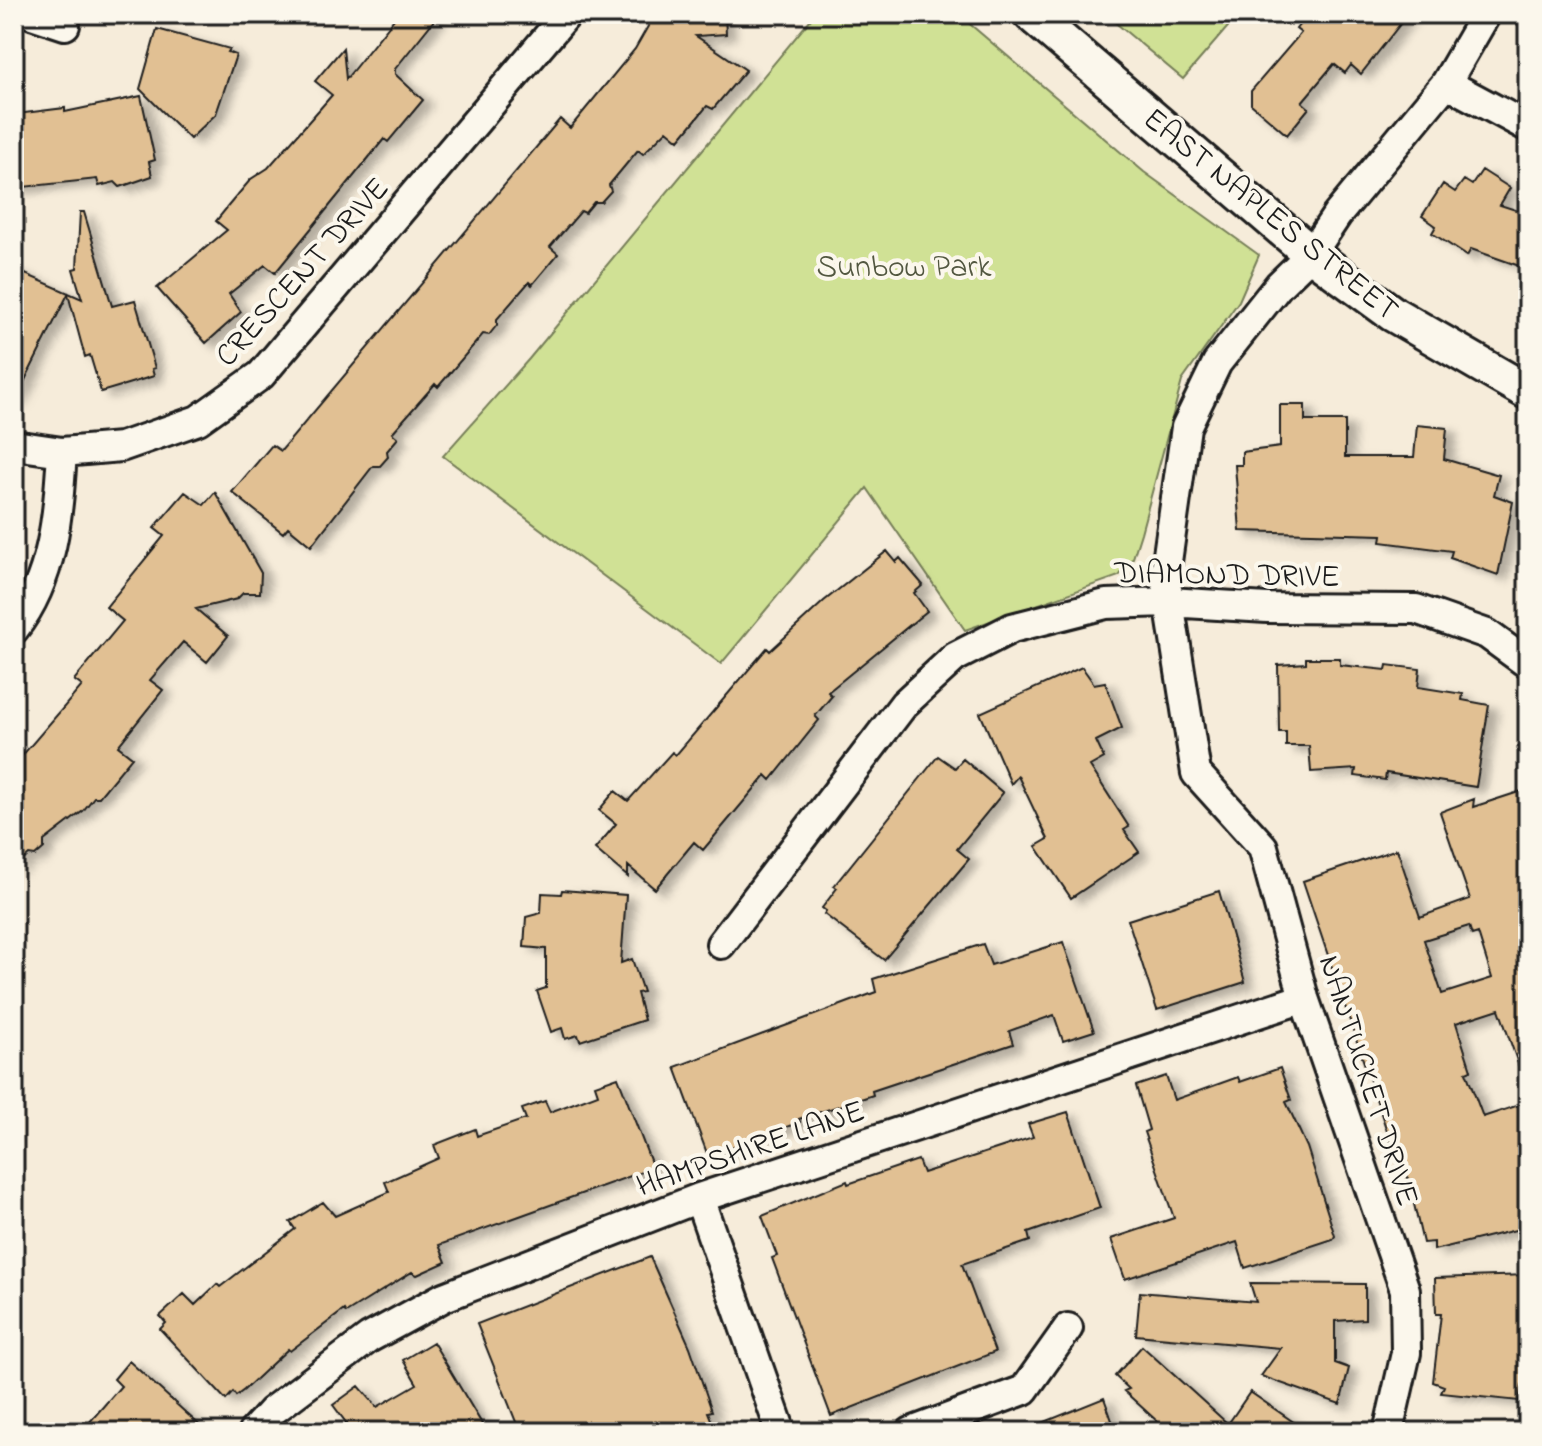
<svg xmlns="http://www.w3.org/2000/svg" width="1542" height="1446" font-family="'Indie Flower',sans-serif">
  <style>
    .green { fill: #d0e195; stroke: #767e58; stroke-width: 2 }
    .building { fill: #e1c093; stroke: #1c1c1c; stroke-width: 2; fill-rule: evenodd; filter: url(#shadow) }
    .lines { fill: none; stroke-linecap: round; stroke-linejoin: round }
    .minor-casing { stroke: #1c1c1c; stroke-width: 34 }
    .tertiary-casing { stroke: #1c1c1c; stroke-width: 40 }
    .minor { stroke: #fbf7ec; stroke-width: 28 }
    .tertiary { stroke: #fbf7ec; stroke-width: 34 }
    .labels { text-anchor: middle; stroke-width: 8; stroke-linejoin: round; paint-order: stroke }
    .street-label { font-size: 32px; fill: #1c1c1c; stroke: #fbf7ec }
    .park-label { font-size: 32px; fill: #525740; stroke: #fbf7ec }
  </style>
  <defs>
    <filter id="shadow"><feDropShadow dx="9" dy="5" stdDeviation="4" flood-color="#0004"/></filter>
  </defs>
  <rect width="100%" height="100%" fill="#f6ecda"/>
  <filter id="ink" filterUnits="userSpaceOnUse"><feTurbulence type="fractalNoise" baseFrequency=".0125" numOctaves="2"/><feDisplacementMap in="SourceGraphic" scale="16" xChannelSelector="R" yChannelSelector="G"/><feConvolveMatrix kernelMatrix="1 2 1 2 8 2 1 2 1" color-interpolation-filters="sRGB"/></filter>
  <g filter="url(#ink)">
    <path class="green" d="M 815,14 L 958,14 L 1144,172 L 1259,255 L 1239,301 L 1182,381 L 1141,533 L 1133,558 L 1119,576 L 965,630 L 867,488 L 721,664 L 443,456 L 529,359 Z
      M 1105,14 L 1239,14 L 1183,79 Z"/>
    <path class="building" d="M 398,14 L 439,14 L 395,69 L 395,74 L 423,100 L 388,142 L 384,139 L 275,273 L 265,265 L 229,294 L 241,312 L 206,343 L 157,288 L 227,230 L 216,221 L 229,205 L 251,179 L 268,168 L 332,95 L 315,81 L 343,48 L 346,79 Z
      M 655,14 L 725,14 L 726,34 L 696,36 L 746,70 L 713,109 L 707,106 L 679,140 L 667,130 L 643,154 L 638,150 L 609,185 L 611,191 L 601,202 L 594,202 L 585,213 L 581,211 L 550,247 L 558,254 L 532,285 L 529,282 L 497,319 L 497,325 L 489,335 L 483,334 L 438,387 L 435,384 L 392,433 L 398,438 L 387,451 L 388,457 L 380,466 L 373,466 L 311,546 L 288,527 L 283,533 L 232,492 L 272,445 L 281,451 L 560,119 L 570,128 L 635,49 Z
      M 1308,14 L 1408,14 L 1361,74 L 1351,65 L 1345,73 L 1334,64 L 1302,102 L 1309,108 L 1287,135 L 1251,104 L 1251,91 L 1301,33 L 1296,29 Z
      M 157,29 L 230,49 L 228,52 L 236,55 L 216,114 L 190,139 L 140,89 Z
      M 141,96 L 155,160 L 149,162 L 152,176 L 120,187 L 115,182 L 99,186 L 97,179 L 14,188 L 14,137 L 19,136 L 16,114 L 65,108 L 65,112 Z
      M 1482,170 L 1510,188 L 1500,205 L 1528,214 L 1528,269 L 1471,249 L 1467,256 L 1432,233 L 1436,226 L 1422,216 L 1443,184 L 1455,192 L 1464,180 L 1472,185 Z
      M 80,212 L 84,212 L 112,306 L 135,300 L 155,368 L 152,369 L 154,376 L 101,392 L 90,355 L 85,357 L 68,294 L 14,402 L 14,269 L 82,299 L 73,269 L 77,268 Z
      M 1280,405 L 1305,405 L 1305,421 L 1345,421 L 1345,457 L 1414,457 L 1417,425 L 1447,428 L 1444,459 L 1499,475 L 1494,495 L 1513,502 L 1498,575 L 1450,558 L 1452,551 L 1381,542 L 1382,535 L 1240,531 L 1235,465 L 1242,465 L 1242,452 L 1280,447 Z
      M 185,492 L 204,505 L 215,492 L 261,573 L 260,593 L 243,593 L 237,599 L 196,609 L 228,636 L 207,662 L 183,642 L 150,680 L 163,690 L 118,746 L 132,757 L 99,797 L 94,797 L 83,811 L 44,841 L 44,848 L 35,856 L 29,855 L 14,868 L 14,765 L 82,686 L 74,680 L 123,621 L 106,607 L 164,536 L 154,528 Z
      M 887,551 L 896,562 L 900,558 L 923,585 L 914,593 L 927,611 L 828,692 L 832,696 L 815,716 L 819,720 L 771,780 L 766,775 L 703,850 L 694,842 L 655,889 L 628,866 L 628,877 L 595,849 L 616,824 L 599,810 L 615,791 L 628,801 L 672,752 L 676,755 L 767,648 L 770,651 L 824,601 Z
      M 1306,658 L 1340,658 L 1340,665 L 1386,670 L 1387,665 L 1420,669 L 1418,687 L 1463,694 L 1462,700 L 1489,705 L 1476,787 L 1386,773 L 1385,780 L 1355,776 L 1356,769 L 1311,772 L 1309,746 L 1286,746 L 1286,732 L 1279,732 L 1278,665 L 1306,663 Z
      M 1082,667 L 1094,684 L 1105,682 L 1122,728 L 1096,741 L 1104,758 L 1090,766 L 1129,827 L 1124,830 L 1139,852 L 1071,898 L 1036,846 L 1048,839 L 1018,776 L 1011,784 L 980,713 Z
      M 938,756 L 955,768 L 963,759 L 1003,793 L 957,849 L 969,859 L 884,960 L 824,914 L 826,911 L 822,908 L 837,888 L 834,886 Z
      M 1528,789 L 1528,1080 L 1524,1081 L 1499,1009 L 1456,1023 L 1471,1070 L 1466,1072 L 1483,1117 L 1528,1102 L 1528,1227 L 1434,1250 L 1434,1242 L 1423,1243 L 1407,1174 L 1402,1176 L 1303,881 L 1397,849 L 1420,917 L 1470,899 L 1440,812 L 1474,799 L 1473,807 ZM 1469,926 L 1472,935 L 1478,933 L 1492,978 L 1442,994 L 1424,940 Z
      M 562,890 L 626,895 L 621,963 L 632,959 L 643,992 L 637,993 L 644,1020 L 580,1041 L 578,1035 L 565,1039 L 562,1028 L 551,1032 L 537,991 L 546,988 L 546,949 L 524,947 L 526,917 L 541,913 L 542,893 L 561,894 Z
      M 1219,891 L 1245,982 L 1157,1010 L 1128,920 Z
      M 1063,942 L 1094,1031 L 1063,1041 L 1054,1015 L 1009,1031 L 1013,1044 L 872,1091 L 873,1095 L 799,1119 L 800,1122 L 708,1156 L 675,1067 L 876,992 L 873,979 L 983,944 L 991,965 Z
      M 1280,1068 L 1291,1100 L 1286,1102 L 1307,1147 L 1335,1236 L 1333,1239 L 1245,1268 L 1237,1242 L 1125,1279 L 1111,1239 L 1174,1218 L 1144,1132 L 1149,1130 L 1136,1086 L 1166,1076 L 1174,1100 L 1238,1077 L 1240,1082 Z
      M 618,1077 L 653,1168 L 439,1245 L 446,1262 L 417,1275 L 412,1272 L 346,1313 L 344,1310 L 290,1351 L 288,1349 L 244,1390 L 236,1396 L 233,1392 L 226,1400 L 160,1329 L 166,1323 L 160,1316 L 184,1294 L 195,1305 L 217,1284 L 220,1287 L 295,1229 L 290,1222 L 323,1202 L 335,1216 L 389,1192 L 385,1182 L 439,1158 L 434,1145 L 475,1129 L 477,1136 L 526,1119 L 522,1109 L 545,1101 L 550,1112 L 598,1094 L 595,1085 Z
      M 1068,1112 L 1100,1208 L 1028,1233 L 1030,1241 L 962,1264 L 995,1352 L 831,1416 L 772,1258 L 777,1256 L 762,1216 L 847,1181 L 848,1184 L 918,1160 L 923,1173 L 1033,1137 L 1028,1124 Z
      M 650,1257 L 690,1347 L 712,1411 L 708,1412 L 716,1432 L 520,1432 L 477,1324 Z
      M 1528,1275 L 1528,1386 L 1522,1385 L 1519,1401 L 1441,1393 L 1444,1386 L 1433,1382 L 1441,1314 L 1436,1314 L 1435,1278 Z
      M 1250,1283 L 1365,1284 L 1365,1319 L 1335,1321 L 1335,1363 L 1349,1368 L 1340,1404 L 1261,1376 L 1281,1348 L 1136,1335 L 1140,1292 L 1256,1302 Z
      M 433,1342 L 482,1424 L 468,1432 L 333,1432 L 347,1424 L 333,1405 L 359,1386 L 377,1407 L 417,1384 L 403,1360 Z
      M 1142,1346 L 1228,1424 L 1250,1392 L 1308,1432 L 1169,1432 L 1124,1391 L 1129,1389 L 1115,1376 Z
      M 129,1361 L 207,1432 L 81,1432 L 121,1386 L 114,1379 Z
      M 1104,1398 L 1116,1432 L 1028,1432 L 1027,1429 Z"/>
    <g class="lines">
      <defs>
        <path id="minor" d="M 32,14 L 65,25
          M 1446,83 L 1528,127
          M 14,445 L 62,452 L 121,447 L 198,420 L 261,375 L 567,14
          M 14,629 C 54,578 58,514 62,452
          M 721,944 L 904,704 L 955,657 L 1012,628 L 1106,604 L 1169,602 L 1267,608 L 1416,609 L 1487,634 L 1528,664
          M 699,1198 L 781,1432
          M 253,1432 L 272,1411 L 369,1338 L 444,1297 L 699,1198 L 1304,998
          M 911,1432 L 1024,1390 L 1068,1328
          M 1388,1432 L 1406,1353 L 1405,1290 L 1304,998 L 1263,847 L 1196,773 L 1165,576 L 1186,427 L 1217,363 L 1279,285 L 1311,254 L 1337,215 L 1446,83 L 1486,14"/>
        <path id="tertiary" d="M 1031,14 L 1311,254 L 1393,314 L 1528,392"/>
      </defs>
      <use href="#minor" class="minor-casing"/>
      <use href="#tertiary" class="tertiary-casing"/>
      <use href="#minor" class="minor"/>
      <use href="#tertiary" class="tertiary"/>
    </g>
  </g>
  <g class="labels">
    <g class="street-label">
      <text transform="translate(1272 213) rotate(39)" y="11">EAST NAPLES STREET</text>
      <text transform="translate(301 271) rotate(-48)" y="11">CRESCENT DRIVE</text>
      <text transform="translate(1227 573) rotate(1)" y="11">DIAMOND DRIVE</text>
      <text transform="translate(1370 1080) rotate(72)" y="11">NANTUCKET DRIVE</text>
      <text transform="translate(750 1147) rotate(-19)" y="11">HAMPSHIRE LANE</text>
    </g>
    <g class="park-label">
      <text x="904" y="276">Sunbow Park</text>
    </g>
  </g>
  <rect width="1542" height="1446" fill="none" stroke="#fbf7ec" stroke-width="48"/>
  <rect x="24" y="24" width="1494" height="1398" fill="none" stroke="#1c1c1c" stroke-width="3" filter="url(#ink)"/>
</svg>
